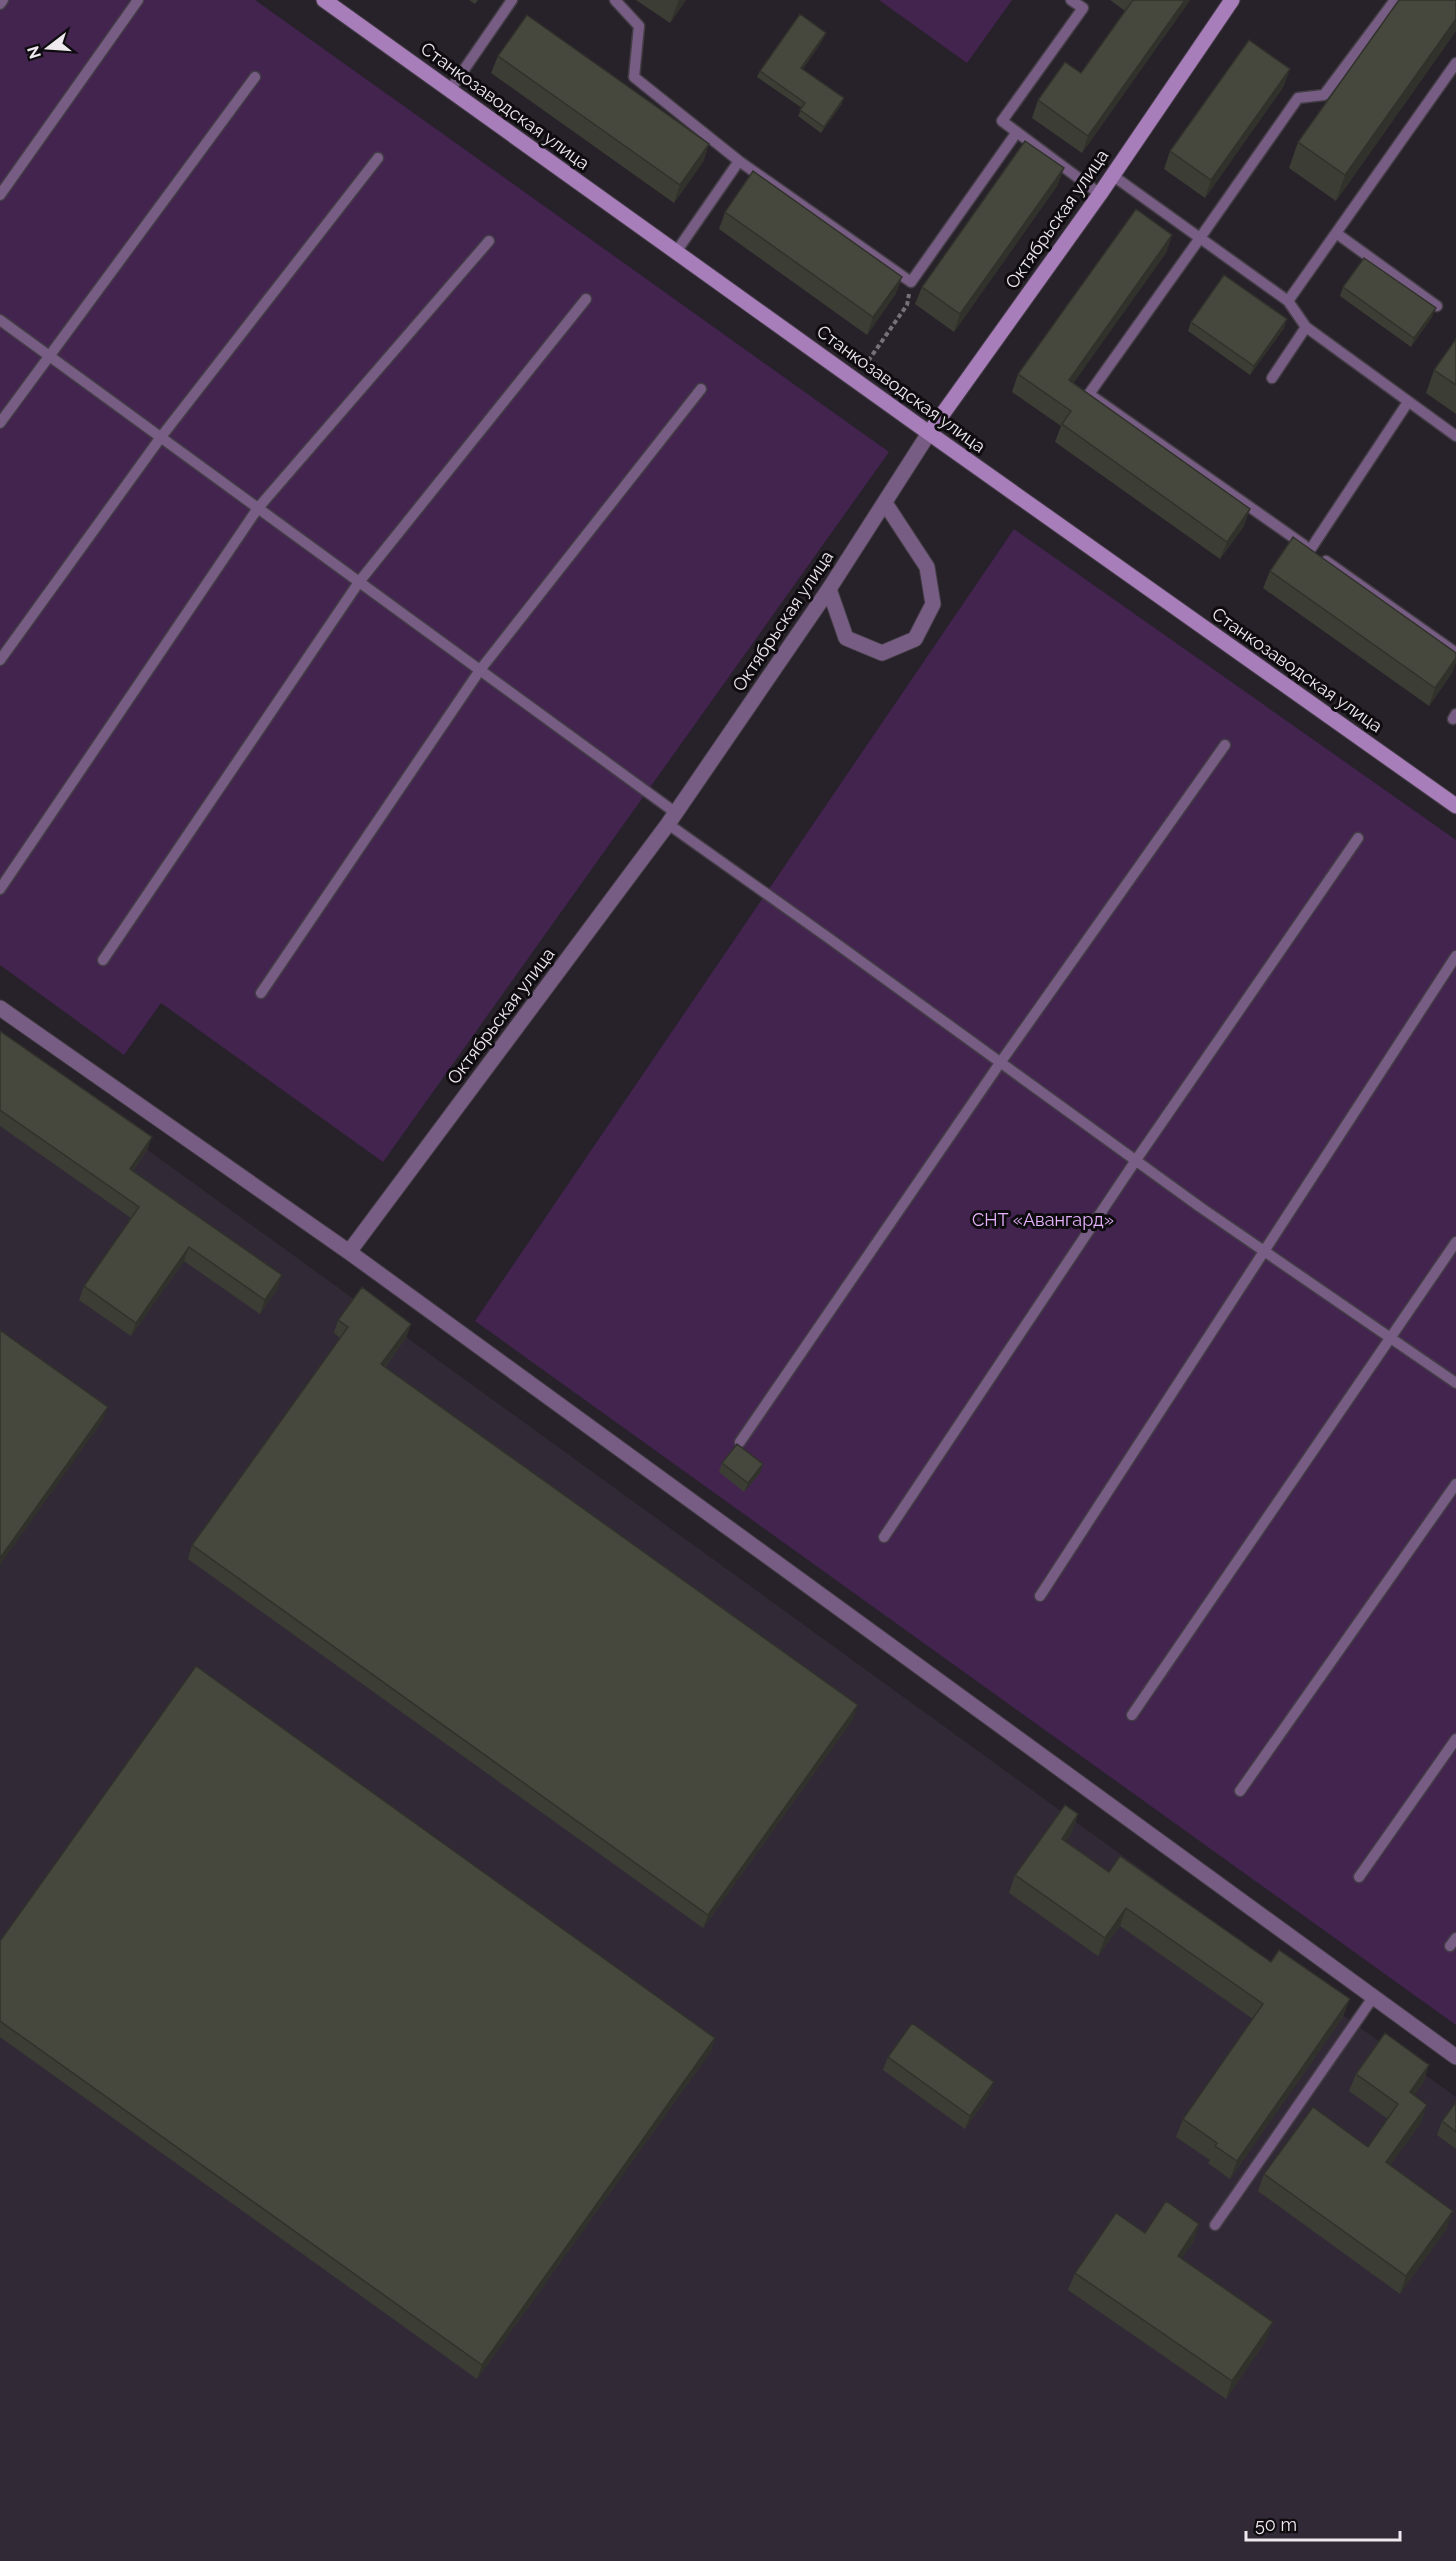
<svg xmlns="http://www.w3.org/2000/svg" width="1456" height="2561" font-family="Raleway,sans-serif">
  <style>
    .built { fill: #322936 }
    .green { fill: #42244f }
    .lines { fill: none; stroke-linecap: round; stroke-linejoin: round }
    .lane-casing { stroke: #433d45; stroke-width: 13 }
    .street-casing { stroke: #433d45; stroke-width: 17 }
    .secondary-casing { stroke: #433d45; stroke-width: 17 }
    .path { stroke: #767178; stroke-width: 4; stroke-dasharray: 4.5 3; stroke-linecap: butt }
    .lane { stroke: #775d83; stroke-width: 10 }
    .street { stroke: #775d83; stroke-width: 15 }
    .secondary { stroke: #a77dba; stroke-width: 15 }
    .wall { fill: #3c3e35 }
    .shaded-wall { fill: #31322b }
    .building { fill: #46483e; stroke: #31322b; stroke-width: 1.5 }
    .labels { text-anchor: middle; stroke-width: 6; stroke-linejoin: round; paint-order: stroke }
    .street-label { font-size: 18px; fill: #ede9ef; stroke: #0e0c0f }
    .park-label { font-size: 18px; fill: #e7b3fe; stroke: #0e0c0f }
  </style>
  <rect width="100%" height="100%" fill="#272129"/>
  <path class="built" d="M 0,1043 L 1456,2097 L 1456,2561 L 0,2561 Z"/>
  <path class="green" d="M 0,0 L 255,0 L 889,452 L 383,1162 L 161,1003 L 124,1055 L 0,965 Z
    M 879,0 L 1012,0 L 967,63 Z
    M 1014,529 L 1456,840 L 1456,2025 L 475,1321 Z"/>
  <g class="lines">
    <defs>
      <path id="lane" d="M 615,0 L 639,26 L 634,77 L 739,161
        M 1071,0 L 1083,8 L 1002,121 L 1100,194
        M 1395,0 L 1324,95 L 1298,98 L 1200,238 L 1288,301 L 1306,327 L 1456,436
        M 0,4 L 3,0
        M 450,90 L 512,0
        M 1112,175 L 1200,238 L 1089,394 L 1304,545
        M 0,195 L 138,0
        M 1336,233 L 1437,306
        M 676,252 L 739,161 L 911,282 L 1017,132
        M 1288,301 L 1456,63
        M 0,320 L 676,813
        M 1272,378 L 1306,327
        M 0,423 L 255,77
        M 1310,550 L 1408,402
        M 1326,561 L 1456,653
        M 0,660 L 161,437 L 378,158
        M 1453,719 L 1456,714
        M 668,824 L 830,939 L 1200,1207 L 1456,1383
        M 0,889 L 258,508 L 489,241
        M 103,960 L 359,582 L 586,299
        M 261,993 L 480,670 L 701,389
        M 740,1442 L 1000,1063 L 1225,745
        M 884,1537 L 1136,1160 L 1358,838
        M 1040,1596 L 1456,956
        M 1132,1715 L 1456,1242
        M 1240,1791 L 1456,1484
        M 1359,1877 L 1456,1739
        M 1450,1946 L 1456,1938
        M 1215,2225 L 1374,1996"/>
      <path id="street" d="M 829,589 L 846,638 L 882,653 L 915,639 L 933,604 L 927,567 L 885,503
        M 0,1008 L 349,1252 L 1456,2057
        M 349,1252 L 668,824 L 829,589 L 929,433"/>
      <path id="secondary" d="M 324,0 L 929,433 L 1456,806
        M 929,433 L 1100,194 L 1232,0"/>
    </defs>
    <use href="#lane" class="lane-casing"/>
    <use href="#street" class="street-casing"/>
    <use href="#secondary" class="secondary-casing"/>
    <path class="path" d="M 864,367 L 907,305 L 909,294"/>
    <use href="#lane" class="lane"/>
    <use href="#street" class="street"/>
    <use href="#secondary" class="secondary"/>
  </g>
  <path class="wall" d="M 469,0 L 478,0 L 475,4 Z
    M 636,0 L 686,0 L 670,23 Z
    M 1110,0 L 1190,0 L 1188,3 L 1082,153 L 1032,118 L 1038,100 L 1081,73 L 1125,11 Z
    M 1456,0 L 1456,31 L 1336,201 L 1289,168 L 1298,142 Z
    M 824,38 L 803,69 L 842,104 L 821,133 L 798,116 L 802,108 L 757,77 L 760,71 Z
    M 498,56 L 709,144 L 703,162 L 674,203 L 491,73 Z
    M 1284,86 L 1205,198 L 1164,169 L 1170,151 Z
    M 1064,168 L 1057,186 L 954,332 L 915,304 L 922,287 Z
    M 725,212 L 902,277 L 895,295 L 867,335 L 719,229 Z
    M 1172,235 L 1166,253 L 1073,383 L 1244,526 L 1220,559 L 1055,442 L 1061,426 L 1012,392 L 1018,374 Z
    M 1343,287 L 1432,317 L 1411,347 L 1340,296 Z
    M 1287,319 L 1284,328 L 1250,375 L 1188,331 L 1191,322 Z
    M 1456,339 L 1456,414 L 1426,393 L 1434,370 Z
    M 1270,571 L 1456,653 L 1456,662 L 1452,673 L 1429,706 L 1263,588 Z
    M 0,1031 L 152,1137 L 147,1150 L 133,1171 L 278,1288 L 260,1314 L 184,1261 L 131,1336 L 79,1300 L 84,1286 L 131,1218 L 0,1126 Z
    M 338,1320 L 411,1324 L 406,1338 L 385,1367 L 853,1719 L 703,1928 L 188,1559 L 192,1545 L 340,1338 L 334,1333 Z
    M 722,1463 L 760,1473 L 744,1492 L 719,1472 Z
    M 1078,1814 L 1072,1832 L 1066,1841 L 1109,1872 L 1343,2017 L 1230,2179 L 1208,2163 L 1210,2160 L 1176,2137 L 1183,2119 L 1253,2019 L 1120,1926 L 1098,1956 L 1009,1893 L 1015,1875 Z
    M 0,1941 L 715,2038 L 711,2051 L 477,2379 L 0,2037 Z
    M 888,2057 L 989,2095 L 965,2129 L 883,2070 Z
    M 1429,2065 L 1423,2083 L 1414,2095 L 1421,2123 L 1390,2165 L 1447,2228 L 1400,2294 L 1258,2191 L 1264,2174 L 1368,2147 L 1388,2119 L 1349,2091 L 1356,2074 Z
    M 1456,2102 L 1456,2149 L 1437,2135 L 1442,2121 Z
    M 1199,2224 L 1193,2242 L 1181,2259 L 1267,2339 L 1226,2399 L 1068,2290 L 1075,2273 L 1145,2233 Z"/>
  <path class="shaded-wall" d="M 679,0 L 686,0 L 670,23 Z
    M 1185,0 L 1190,0 L 1188,3 L 1082,153 L 1088,136 Z
    M 1456,19 L 1456,31 L 1336,201 L 1345,175 Z
    M 826,33 L 824,38 L 799,74 L 801,68 Z
    M 1290,69 L 1284,86 L 1205,198 L 1211,180 Z
    M 844,98 L 842,104 L 821,133 L 824,127 Z
    M 709,144 L 703,162 L 674,203 L 680,185 Z
    M 1064,168 L 1057,186 L 954,332 L 960,314 Z
    M 1172,235 L 1166,253 L 1063,398 L 1069,380 Z
    M 902,277 L 895,295 L 867,335 L 873,317 Z
    M 1436,308 L 1432,317 L 1411,347 L 1414,338 Z
    M 1287,319 L 1284,328 L 1250,375 L 1254,366 Z
    M 1250,509 L 1244,526 L 1220,559 L 1227,542 Z
    M 1456,658 L 1456,662 L 1452,673 L 1429,706 L 1435,688 Z
    M 152,1137 L 147,1150 L 125,1182 L 130,1169 Z
    M 189,1247 L 184,1261 L 131,1336 L 136,1323 Z
    M 282,1275 L 278,1288 L 260,1314 L 265,1300 Z
    M 411,1324 L 406,1338 L 376,1378 L 381,1364 Z
    M 108,1407 L 103,1420 L 0,1565 L 0,1558 Z
    M 763,1464 L 760,1473 L 744,1492 L 748,1483 Z
    M 858,1705 L 853,1719 L 703,1928 L 708,1915 Z
    M 1078,1814 L 1072,1832 L 1056,1856 L 1062,1839 Z
    M 1126,1908 L 1120,1926 L 1098,1956 L 1105,1938 Z
    M 1350,1999 L 1343,2017 L 1230,2179 L 1237,2161 Z
    M 715,2038 L 711,2051 L 477,2379 L 482,2365 Z
    M 1429,2065 L 1423,2083 L 1403,2110 L 1410,2092 Z
    M 994,2082 L 989,2095 L 965,2129 L 970,2116 Z
    M 1427,2105 L 1421,2123 L 1379,2180 L 1386,2162 Z
    M 1453,2211 L 1447,2228 L 1400,2294 L 1406,2276 Z
    M 1199,2224 L 1193,2242 L 1171,2274 L 1178,2256 Z
    M 1273,2322 L 1267,2339 L 1226,2399 L 1232,2381 Z"/>
  <path class="building" d="M 1133,0 L 1185,0 L 1088,136 L 1038,100 L 1065,62 L 1081,73 Z
    M 1399,0 L 1456,0 L 1456,19 L 1345,175 L 1298,142 Z
    M 800,14 L 826,33 L 801,68 L 844,98 L 824,127 L 800,110 L 805,103 L 760,71 Z
    M 527,15 L 709,144 L 680,185 L 498,56 Z
    M 1249,40 L 1290,69 L 1211,180 L 1170,151 Z
    M 1025,141 L 1064,168 L 960,314 L 922,287 Z
    M 753,171 L 902,277 L 873,317 L 725,212 Z
    M 1136,209 L 1172,235 L 1069,380 L 1250,509 L 1227,542 L 1062,424 L 1071,411 L 1018,374 Z
    M 1364,258 L 1436,308 L 1414,338 L 1343,287 Z
    M 1224,275 L 1287,319 L 1254,366 L 1191,322 Z
    M 1456,339 L 1456,385 L 1434,370 Z
    M 1293,537 L 1456,653 L 1456,658 L 1435,688 L 1270,571 Z
    M 0,1031 L 152,1137 L 130,1169 L 282,1275 L 265,1300 L 189,1247 L 136,1323 L 84,1286 L 139,1207 L 0,1110 Z
    M 362,1287 L 411,1324 L 381,1364 L 858,1705 L 708,1915 L 192,1545 L 348,1327 L 338,1320 Z
    M 0,1330 L 108,1407 L 0,1558 Z
    M 737,1444 L 763,1464 L 748,1483 L 722,1463 Z
    M 196,1666 L 715,2038 L 482,2365 L 0,2021 L 0,1941 Z
    M 1065,1805 L 1078,1814 L 1062,1839 L 1109,1872 L 1120,1856 L 1271,1962 L 1279,1950 L 1350,1999 L 1237,2161 L 1215,2146 L 1217,2143 L 1183,2119 L 1263,2004 L 1126,1908 L 1105,1938 L 1015,1875 Z
    M 912,2023 L 994,2082 L 970,2116 L 888,2057 Z
    M 1385,2033 L 1429,2065 L 1410,2092 L 1427,2105 L 1386,2162 L 1453,2211 L 1406,2276 L 1264,2174 L 1313,2107 L 1368,2147 L 1398,2104 L 1356,2074 Z
    M 1456,2102 L 1456,2132 L 1442,2121 Z
    M 1166,2201 L 1199,2224 L 1178,2256 L 1273,2322 L 1232,2381 L 1075,2273 L 1116,2213 L 1145,2233 Z"/>
  <g class="labels">
    <g class="street-label">
      <text transform="translate(505 106) rotate(36)" y="6">Станкозаводская улица</text>
      <text transform="translate(1057 219) rotate(-55)" y="6">Октябрьская улица</text>
      <text transform="translate(901 389) rotate(36)" y="6">Станкозаводская улица</text>
      <text transform="translate(783 621) rotate(-56)" y="6">Октябрьская улица</text>
      <text transform="translate(1297 670) rotate(35)" y="6">Станкозаводская улица</text>
      <text transform="translate(501 1016) rotate(-53)" y="6">Октябрьская улица</text>
    </g>
    <g class="park-label">
      <text x="1043" y="1226">СНТ «Авангард»</text>
    </g>
  </g>
  <g transform="translate(48 48) rotate(253)" stroke="#0e0c0f" stroke-width="4.5" paint-order="stroke">
  <path d="M0-4.5L10 22L0 15L-10 22Z" fill="#ede9ef"/>
  <text y="-9" font-size="16" font-weight="bold" text-anchor="middle" fill="#ede9ef">N</text>
  </g>
  <path d="M1246 2531v9h154v-9" fill="none" stroke="#ede9ef" stroke-width="3"/>
  <text x="1255" y="2531" font-size="18" fill="#ede9ef" stroke="#0e0c0f" stroke-width="4.5" paint-order="stroke">50 m</text>
</svg>
